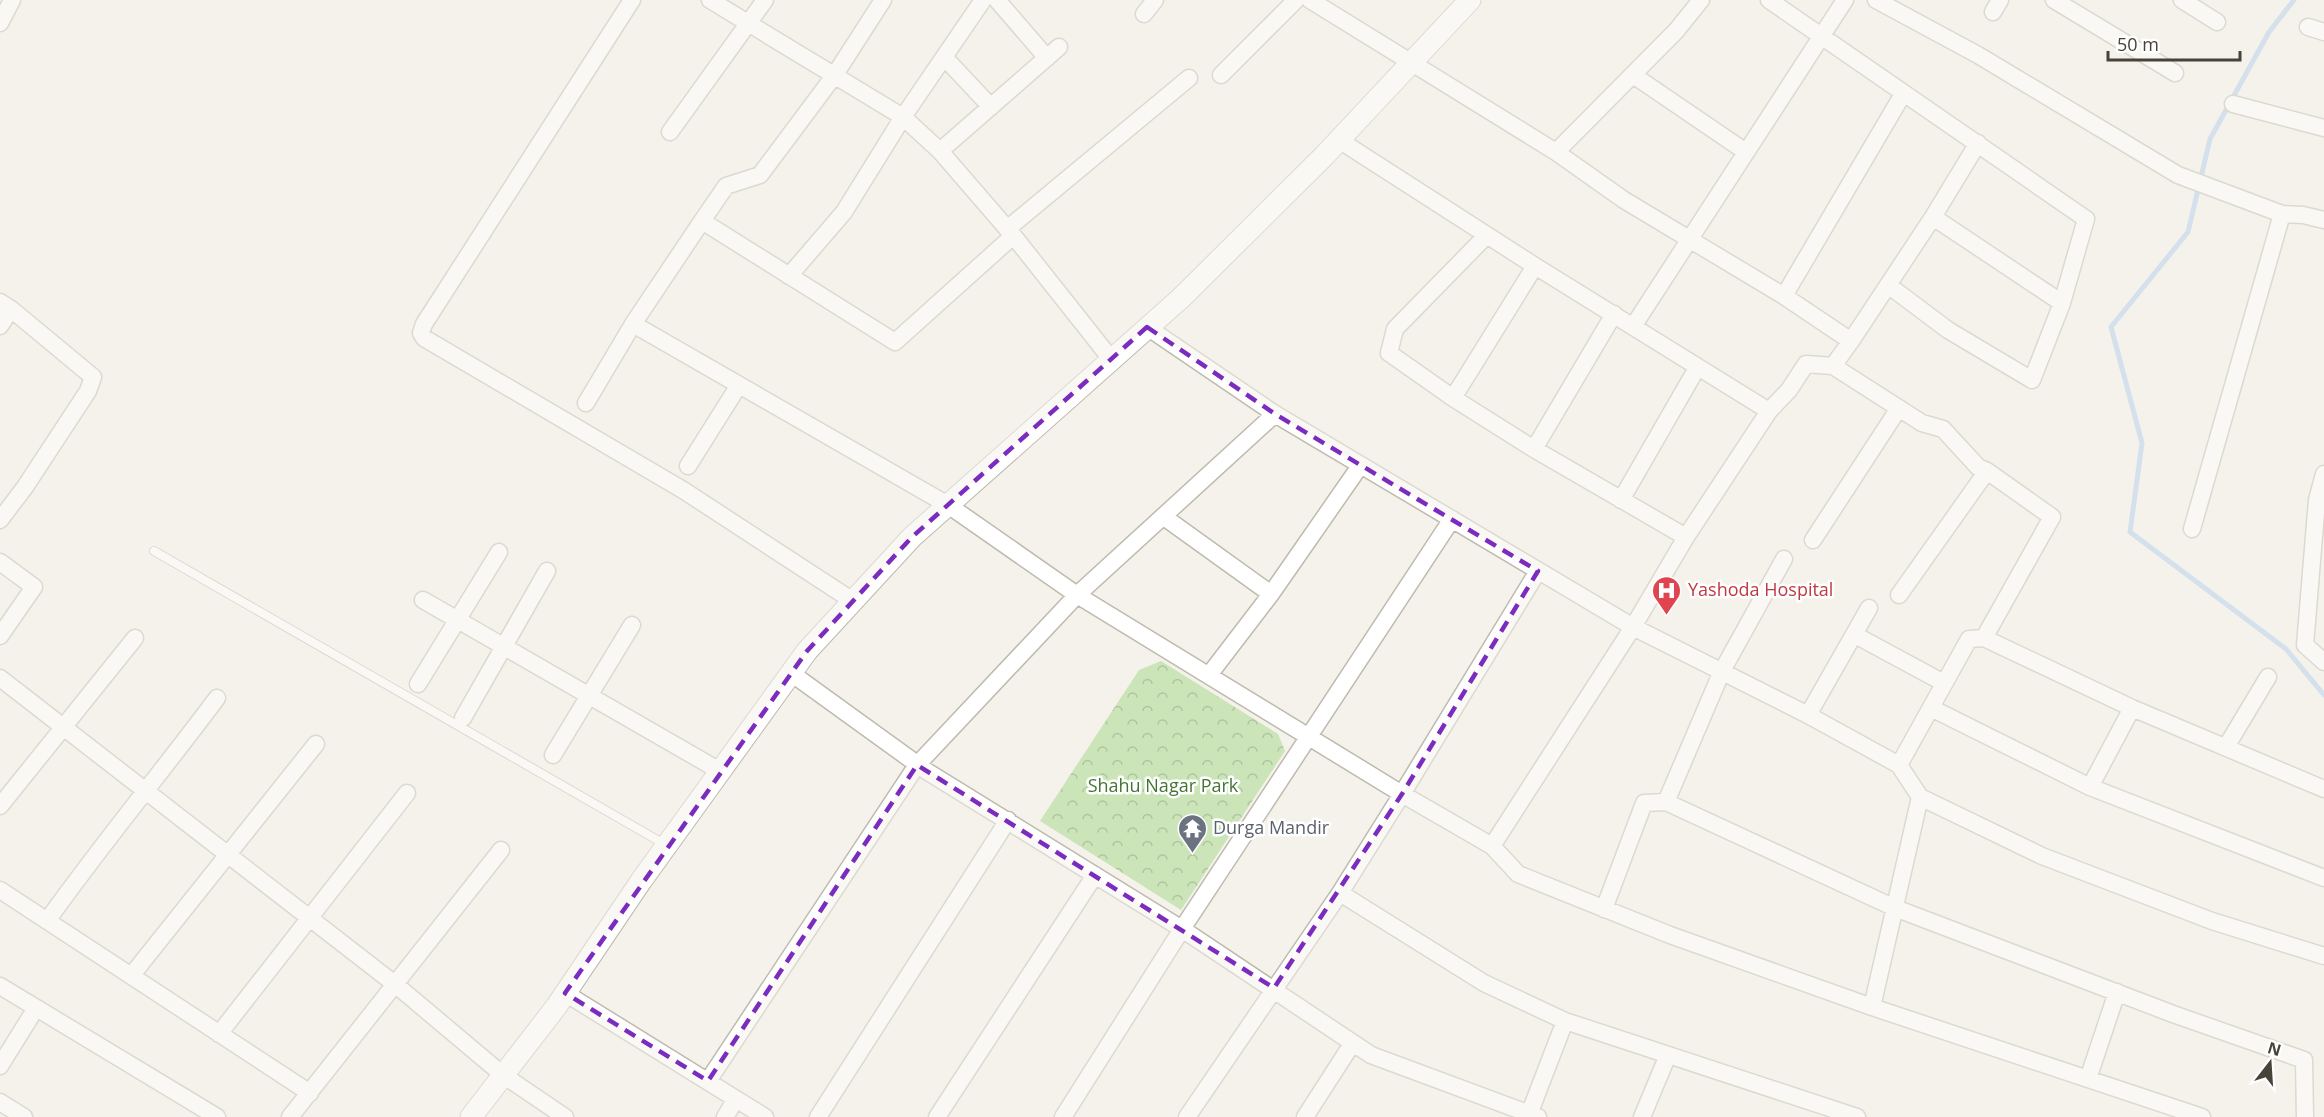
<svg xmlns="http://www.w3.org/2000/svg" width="2324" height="1117" font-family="'Open Sans',sans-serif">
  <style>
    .forest { fill: url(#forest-crowns) }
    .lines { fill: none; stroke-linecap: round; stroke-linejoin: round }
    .stream { stroke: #adcbea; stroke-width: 5 }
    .service-casing { stroke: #bebaae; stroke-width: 10 }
    .minor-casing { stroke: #bebaae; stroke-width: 19 }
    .tertiary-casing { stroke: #bebaae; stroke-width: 23 }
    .service { stroke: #fff; stroke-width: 8 }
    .minor { stroke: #fff; stroke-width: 16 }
    .tertiary { stroke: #fff; stroke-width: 21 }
    .marked { fill: none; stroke: #7b2cbf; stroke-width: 4.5; stroke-dasharray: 12 8; stroke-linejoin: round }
    .labels { text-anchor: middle; stroke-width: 5; stroke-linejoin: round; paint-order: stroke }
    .health-label { font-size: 18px; fill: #be3a42; stroke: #fff; text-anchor: start }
    .park-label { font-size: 18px; fill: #447431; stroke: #fff }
    .worship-label { font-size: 18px; fill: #5b616d; stroke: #fff; text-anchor: start }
  </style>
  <defs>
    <pattern id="forest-crowns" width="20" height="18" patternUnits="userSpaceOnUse" patternTransform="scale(1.5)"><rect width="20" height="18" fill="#cbe4b8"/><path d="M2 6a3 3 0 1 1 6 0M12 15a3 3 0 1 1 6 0" fill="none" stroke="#b0c59f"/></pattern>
  </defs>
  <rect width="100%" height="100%" fill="#f4f2eb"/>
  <path class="forest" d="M 1161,661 L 1278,734 L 1285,751 L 1181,910 L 1040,821 L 1139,670 Z"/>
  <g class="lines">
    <path class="stream" d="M 2294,0 L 2269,32 L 2210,139 L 2188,232 L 2111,327 L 2142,443 L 2130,532 L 2286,649 L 2324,695"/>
    <defs>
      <path id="service" d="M 154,551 L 666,845"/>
      <path id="minor" d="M 632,0 L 424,324 L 421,333 L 424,338 L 683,490 L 853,601
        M 710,0 L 903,117 L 940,151 L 1016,239 L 1111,359
        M 997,0 L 1047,58
        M 1310,0 L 1556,152 L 1624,200 L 1784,296 L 1903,94
        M 1769,0 L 2086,219 L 2062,303 L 2032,380 L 1948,330 L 1888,285
        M 1876,0 L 1978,55 L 2178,175 L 2282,214 L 2303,215 L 2324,220
        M 2054,0 L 2175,73
        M 2182,0 L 2217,22
        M 1993,12 L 2000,0
        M 1144,14 L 1155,0
        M 0,23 L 12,0
        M 2308,27 L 2324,32
        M 944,57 L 991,107
        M 1221,75 L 1296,0
        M 1633,75 L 1746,152
        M 2233,104 L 2324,128
        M 670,132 L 765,0
        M 1339,140 L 1535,266
        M 940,151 L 1059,47
        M 1556,152 L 1676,31 L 1701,0
        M 1933,217 L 2062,303
        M 702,221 L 726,186 L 760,175 L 834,76 L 883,0
        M 1007,229 L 1189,78
        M 1013,236 L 895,342 L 702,221 L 633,324 L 948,505 L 1077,595 L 1402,794 L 1340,893 L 1484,983 L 1565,1021 L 1857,1117
        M 789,276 L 844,212 L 903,117 L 983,0
        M 1784,296 L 1851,341 L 1933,217 L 1978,143
        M 0,302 L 11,309 L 0,326
        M 1634,325 L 1845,0
        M 1147,327 L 1275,414 L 1633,627 L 1492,846 L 1402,794 L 1538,571
        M 1453,398 L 1389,353 L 1395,329 L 1487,235
        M 586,403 L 633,324
        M 1769,411 L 1686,537 L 1534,449 L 1453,398 L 1535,266 L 1769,411 L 1789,390 L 1806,364 L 1833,366 L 1851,341
        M 1534,449 L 1614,314
        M 688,466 L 739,385
        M 2324,474 L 2317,500 L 2305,645 L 2324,662
        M 1621,500 L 1697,368
        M 1164,517 L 1271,594
        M 0,520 L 25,487 L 88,391 L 93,377 L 11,309
        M 2192,529 L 2282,214
        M 1686,537 L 1633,627 L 1808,715 L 1899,765 L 1969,639 L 1984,638 L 2052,517 L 1987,471 L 1978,467 L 1943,429 L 1922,423 L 1833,366
        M 1813,540 L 1899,408
        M 0,562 L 34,587 L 0,636
        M 1899,595 L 1987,471
        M 423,600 L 720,771
        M 1855,635 L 1944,683
        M 1984,638 L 2132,708 L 2090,787 L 2324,878
        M 791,673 L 928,772 L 1182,929 L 1371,1055 L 1538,1117
        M 1209,675 L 1271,594 L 1360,466
        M 0,678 L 396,985 L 503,1075 L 565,1117
        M 418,684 L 499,552
        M 1931,708 L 2090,787
        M 2132,708 L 2324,789
        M 1808,715 L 1869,608
        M 463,718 L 547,571
        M 2226,747 L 2268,677
        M 553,755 L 632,625
        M 1899,765 L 1920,797 L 1872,1007 L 2202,1117
        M 1920,797 L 2042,856 L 2212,921 L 2324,956
        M 1666,802 L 1895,908 L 2173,1014 L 2304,1060 L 2305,1117
        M 0,806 L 135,638
        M 1492,846 L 1518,874 L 1670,935 L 1872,1007
        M 0,890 L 310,1093
        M 1604,909 L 1644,803 L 1666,802 L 1722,671 L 1784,559
        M 47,921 C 101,845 161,773 217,698
        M 131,976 L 316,744
        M 0,986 L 217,1117
        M 565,993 L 765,1117
        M 219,1034 L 407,793
        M 0,1066 L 36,1008
        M 2088,1079 L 2117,992
        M 708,1081 L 917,765 L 1077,595 L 1275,414
        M 0,1102 L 24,1117
        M 290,1117 L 501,850
        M 725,1117 L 736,1099
        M 818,1117 L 1008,820
        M 937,1117 L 1095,875
        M 1063,1117 L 1182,929 L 1452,519
        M 1187,1117 L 1340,893
        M 1305,1117 L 1352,1044
        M 1528,1117 L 1565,1021
        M 1642,1117 L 1668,1055"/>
      <path id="tertiary" d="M 471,1117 L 556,1007 L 641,881 L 807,651 L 912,537 L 1181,298 L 1324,156 L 1470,0"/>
    </defs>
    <use href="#service" class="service-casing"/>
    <use href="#minor" class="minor-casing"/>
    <use href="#tertiary" class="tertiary-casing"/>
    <use href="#service" class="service"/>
    <use href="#minor" class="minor"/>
    <use href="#tertiary" class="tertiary"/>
  </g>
  <path d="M0 0H2324V1117H0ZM 1147,327 L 1275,414 L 1538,571 L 1402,794 L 1274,988 L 917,765 L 708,1081 L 565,993 L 807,651 L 912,537 Z" fill="#f4f2eb" fill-opacity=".55" fill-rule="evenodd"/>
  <path class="marked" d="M 1147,327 L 1275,414 L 1538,571 L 1402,794 L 1274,988 L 917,765 L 708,1081 L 565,993 L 807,651 L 912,537 Z"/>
  <defs>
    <symbol id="hospital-pin" viewBox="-11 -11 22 30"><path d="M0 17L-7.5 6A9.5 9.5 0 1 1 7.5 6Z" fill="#e0444e" stroke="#fff"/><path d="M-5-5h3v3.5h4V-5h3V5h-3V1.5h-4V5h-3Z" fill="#fff"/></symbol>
    <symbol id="temple-pin" viewBox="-11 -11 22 30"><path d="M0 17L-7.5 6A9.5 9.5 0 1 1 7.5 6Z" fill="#6b7280" stroke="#fff"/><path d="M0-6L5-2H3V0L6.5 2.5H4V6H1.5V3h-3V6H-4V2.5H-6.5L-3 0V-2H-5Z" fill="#fff"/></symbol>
  </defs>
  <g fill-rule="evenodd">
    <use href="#hospital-pin" x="1650" y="574" width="33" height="45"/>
    <use href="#temple-pin" x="1176" y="812" width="33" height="45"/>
  </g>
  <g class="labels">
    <g class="health-label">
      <text x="1688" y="596">Yashoda Hospital</text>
    </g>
    <g class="park-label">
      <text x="1163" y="792">Shahu Nagar Park</text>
    </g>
    <g class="worship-label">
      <text x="1213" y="834">Durga Mandir</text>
    </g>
  </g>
  <g transform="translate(2270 1063) rotate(17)" stroke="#ffffff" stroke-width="4.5" paint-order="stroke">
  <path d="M0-4.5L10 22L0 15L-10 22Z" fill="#474339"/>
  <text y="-9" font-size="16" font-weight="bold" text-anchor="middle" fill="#474339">N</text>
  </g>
  <path d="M2108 51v9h132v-9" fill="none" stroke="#474339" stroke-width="3"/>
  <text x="2117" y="51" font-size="18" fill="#474339" stroke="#ffffff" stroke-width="4.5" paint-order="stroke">50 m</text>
</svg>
